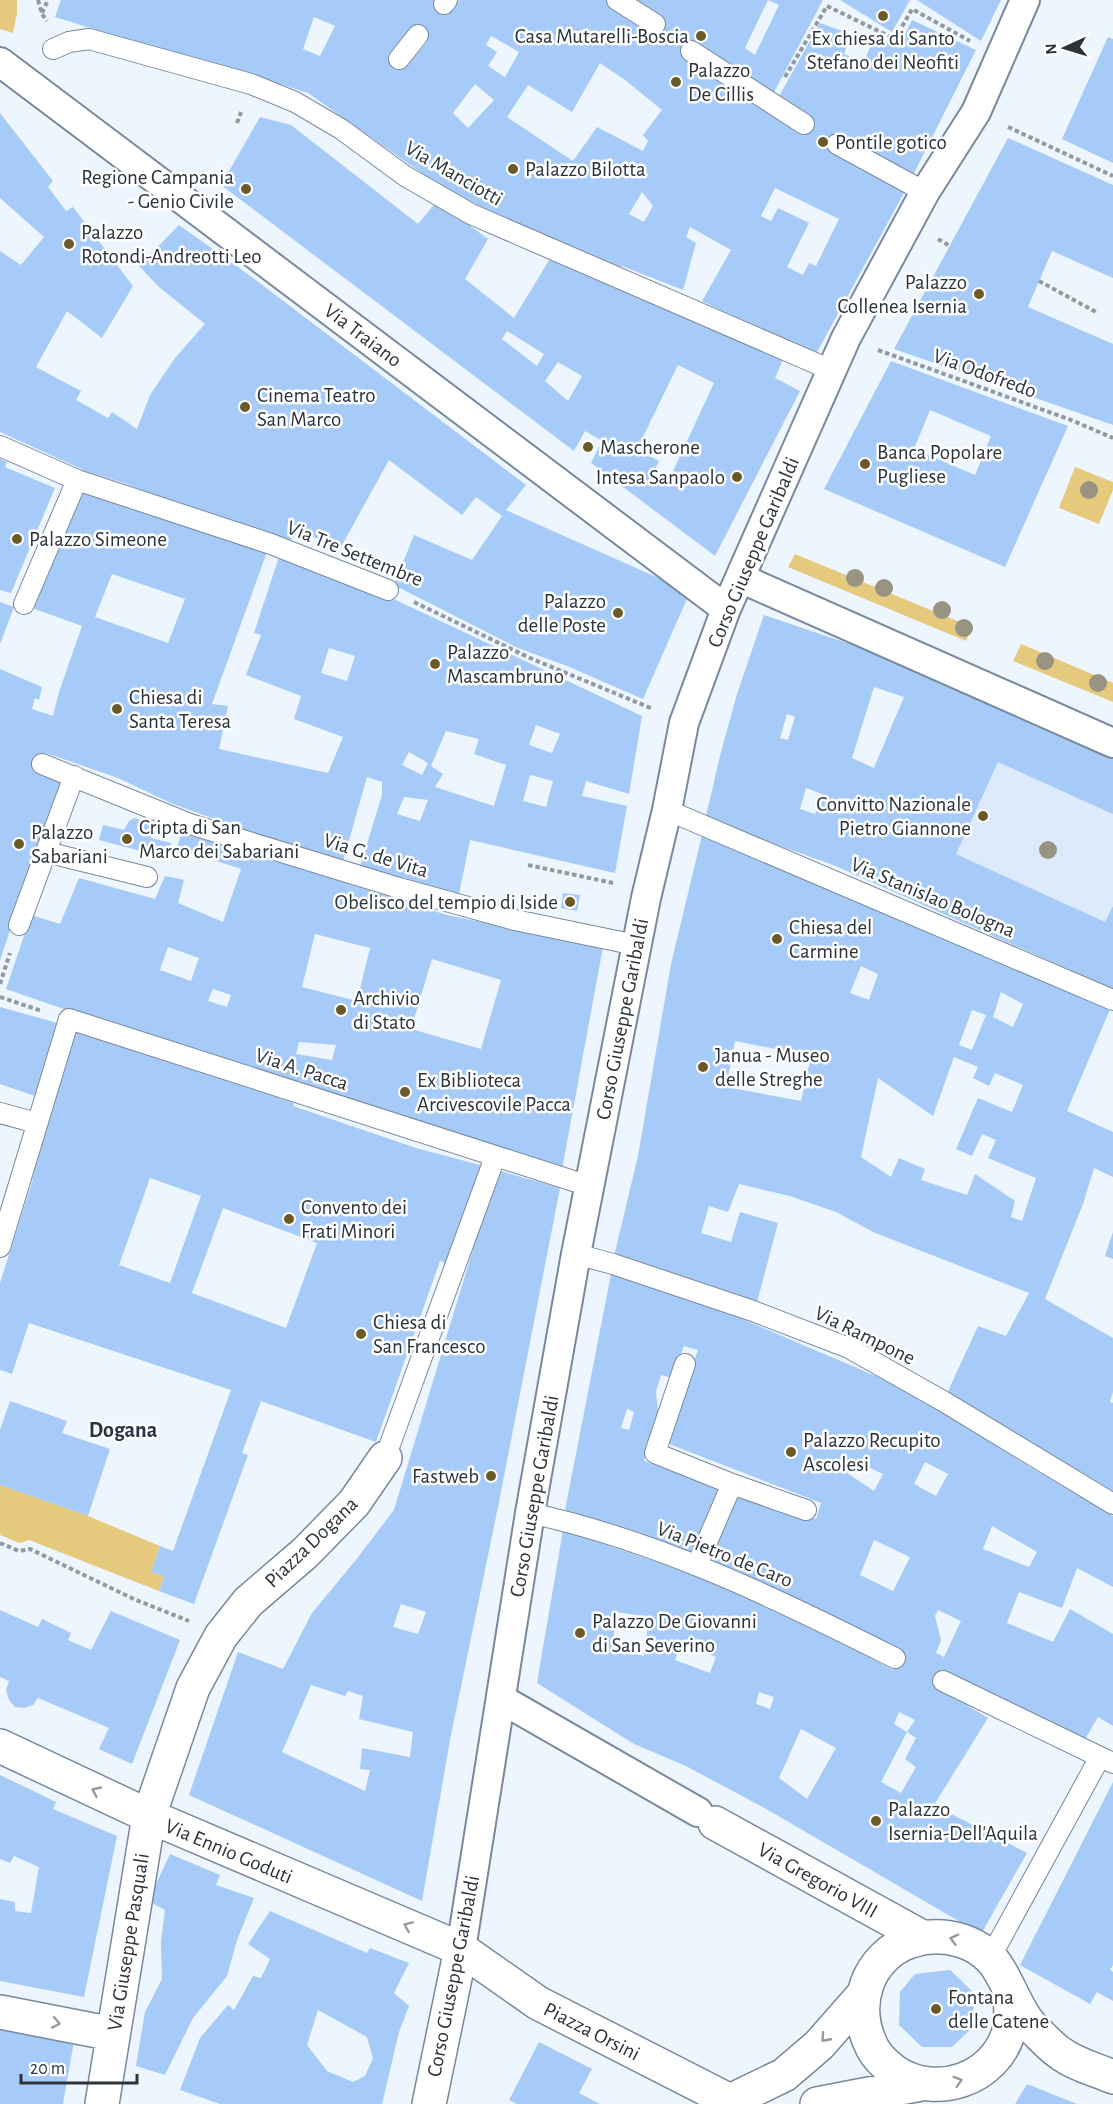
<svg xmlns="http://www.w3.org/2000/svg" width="1113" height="2104" font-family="'Alegreya Sans',sans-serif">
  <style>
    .built { fill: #ddeafc }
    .green { fill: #e5ca7d }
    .building { fill: #a6cbf9; fill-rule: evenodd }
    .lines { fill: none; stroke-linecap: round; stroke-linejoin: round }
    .service-casing { stroke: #79899d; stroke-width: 22 }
    .pedestrian-casing { stroke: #79899d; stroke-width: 32 }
    .minor-casing { stroke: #79899d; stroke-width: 36 }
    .path { stroke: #9199a1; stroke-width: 4; stroke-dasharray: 4.5 3; stroke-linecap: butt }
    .service { stroke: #fff; stroke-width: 20 }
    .pedestrian { stroke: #fff; stroke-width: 28 }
    .minor { stroke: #fff; stroke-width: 33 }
    .tree { fill: #989481 }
    .oneway { stroke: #96999d }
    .poi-dot { fill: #6b5a28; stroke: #fff; stroke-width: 2 }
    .labels { text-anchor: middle; stroke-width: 5; stroke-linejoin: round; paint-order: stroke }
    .poi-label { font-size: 21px; fill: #2c333b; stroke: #fff; text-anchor: start }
    .street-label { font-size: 21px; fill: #2c333b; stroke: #fff }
    .neighbourhood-label { font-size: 22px; font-weight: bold; fill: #273547; stroke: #fff }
  </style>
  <rect width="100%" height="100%" fill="#edf5fe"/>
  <path class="built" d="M 918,667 L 1113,754 L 1113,989 L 831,864 Z"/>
  <path class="green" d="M 0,0 L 17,0 L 17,14 L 13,33 L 0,29 Z
    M 1075,467 L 1113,482 L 1113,490 L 1099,524 L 1059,508 Z
    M 795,554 L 972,627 L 966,641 L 788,567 Z
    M 1021,644 L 1113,683 L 1113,702 L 1013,661 Z
    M 0,1485 L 88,1516 L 160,1546 L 151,1572 L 164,1576 L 159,1591 L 29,1540 L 20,1543 L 0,1535 Z"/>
  <path class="building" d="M 61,0 L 438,0 L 451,11 L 459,0 L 606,0 L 646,23 L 644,28 L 653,34 L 662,22 L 630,0 L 823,0 L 773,94 L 684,55 L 760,108 L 802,131 L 778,98 L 820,23 L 851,34 L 844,54 L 864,63 L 874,36 L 899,46 L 912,20 L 976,50 L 905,191 L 815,356 L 702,301 L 731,250 L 690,227 L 686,237 L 696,243 L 683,290 L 622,266 L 621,273 L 485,209 L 433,181 L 308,93 L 234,69 L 232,72 L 55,17 ZM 768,0 L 779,5 L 755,55 L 745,48 ZM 314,17 L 335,26 L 320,56 L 303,49 ZM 410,28 L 427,42 L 406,67 L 390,53 ZM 491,36 L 519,52 L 505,77 L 488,66 L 497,52 L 486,45 ZM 600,63 L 625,80 L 662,110 L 643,135 L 648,141 L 643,151 L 597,127 L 573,161 L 507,117 L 528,85 L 572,112 ZM 475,84 L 494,100 L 468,128 L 453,113 ZM 775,188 L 839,219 L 816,266 L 809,263 L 803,275 L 787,267 L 809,223 L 778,208 L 771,221 L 761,216 ZM 642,192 L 653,206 L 644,222 L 629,214 Z
    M 840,0 L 910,0 L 892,32 Z
    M 917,0 L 1001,0 L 981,41 Z
    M 1108,37 L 1113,39 L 1113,163 L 1062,139 Z
    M 0,113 L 53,181 L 48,187 L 66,211 L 73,207 L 133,286 L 102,338 L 67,311 L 36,367 L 81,391 L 76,400 L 108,418 L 112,412 L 137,429 L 150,395 L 175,358 L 205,324 L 159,287 L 139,266 L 179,225 L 245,272 L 526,485 L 506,510 L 690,592 L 643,699 L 567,666 L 518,648 L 394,585 L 414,535 L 472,560 L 502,516 L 476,497 L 462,515 L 389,460 L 341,547 L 299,532 L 286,544 L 121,482 L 88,472 L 0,432 L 0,251 L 21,265 L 44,237 L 0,198 Z
    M 260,117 L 291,125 L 418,224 L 437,201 L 488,239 L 465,279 L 514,318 L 551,257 L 784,357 L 775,378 L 800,391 L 715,556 L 591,463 L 602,441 L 585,431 L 574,451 L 221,185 ZM 507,331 L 544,354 L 537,366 L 502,339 ZM 558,362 L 582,376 L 568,401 L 545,381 ZM 678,365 L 714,383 L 668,482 L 653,474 L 659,461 L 637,449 Z
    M 1008,138 L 1113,185 L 1113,278 L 1052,251 L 1028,307 L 1113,344 L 1113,425 L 894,349 Z
    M 891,361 L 1068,426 L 1005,567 L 824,489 ZM 930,410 L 991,436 L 975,475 L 914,449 Z
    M 0,459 L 7,462 L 5,467 L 55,488 L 11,593 L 0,590 Z
    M 80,490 L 268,549 L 212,704 L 228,706 L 219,749 L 328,773 L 343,737 L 294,719 L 301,696 L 246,675 L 261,635 L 254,633 L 279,557 L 383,594 L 642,716 L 629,794 L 586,781 L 582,796 L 627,806 L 615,873 L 470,840 L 458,899 L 359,870 L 382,795 L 382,782 L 367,777 L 342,865 L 173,804 L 118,778 L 46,753 L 39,773 L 61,780 L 0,960 L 0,669 L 42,687 L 39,700 L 35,698 L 32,709 L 53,716 L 59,692 L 82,626 L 32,608 ZM 112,574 L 185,599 L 168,643 L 95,617 ZM 329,648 L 355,656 L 347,681 L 321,673 ZM 536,725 L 560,734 L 552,753 L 529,745 ZM 446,731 L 479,739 L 474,754 L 506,765 L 494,806 L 435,787 L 443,774 L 431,766 ZM 409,752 L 428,763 L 422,775 L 402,765 ZM 530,775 L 553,781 L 546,807 L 523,801 ZM 404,797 L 428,800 L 420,821 L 397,814 Z
    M 0,602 L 14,607 L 0,644 Z
    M 764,615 L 918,667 L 1113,754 L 1113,814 L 998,762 L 956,854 L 1105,922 L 1113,906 L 1113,989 L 831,864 L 705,820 L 721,752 L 737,694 ZM 874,687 L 904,697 L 874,768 L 852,758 ZM 787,714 L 795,717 L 788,740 L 780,738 ZM 806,788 L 822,794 L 815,814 L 800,809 Z
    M 134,818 L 148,822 L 151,826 L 151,838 L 171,843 L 167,858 L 99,840 L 103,825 L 124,830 L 129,821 Z
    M 182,831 L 447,915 L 603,947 L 561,1175 L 208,1059 L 6,989 L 31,915 L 60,924 L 79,878 L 155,899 L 165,876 L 184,880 L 178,903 L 223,922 L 241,869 L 177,848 ZM 315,934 L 370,948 L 357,1001 L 302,987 ZM 168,947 L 199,958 L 191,981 L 160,970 ZM 432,959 L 501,980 L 481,1049 L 411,1029 ZM 213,989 L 231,995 L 227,1007 L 208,1001 ZM 299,1042 L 336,1045 L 332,1060 L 296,1054 Z
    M 702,835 L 1113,1002 L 1067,1111 L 1113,1132 L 1113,1177 L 1094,1168 L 1083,1204 L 1045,1299 L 1113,1338 L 1113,1392 L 1110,1402 L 1113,1403 L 1113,1496 L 1037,1451 L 948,1391 L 978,1326 L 1006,1336 L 1029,1293 L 873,1232 L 836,1212 L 790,1196 L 739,1184 L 728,1212 L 709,1206 L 701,1233 L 731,1242 L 740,1212 L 778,1223 L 756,1306 L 613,1260 L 638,1156 L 671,964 ZM 861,966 L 878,974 L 869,1000 L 850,993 ZM 1001,992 L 1023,1004 L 1013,1027 L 993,1017 ZM 972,1010 L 986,1015 L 972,1050 L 959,1045 ZM 735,1041 L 811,1056 L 801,1101 L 726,1087 ZM 954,1057 L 978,1067 L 973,1078 L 989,1086 L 995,1073 L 1023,1085 L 1012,1112 L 978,1098 L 956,1149 L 972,1156 L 982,1134 L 996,1140 L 988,1158 L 1036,1178 L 1022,1221 L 1011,1217 L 1015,1201 L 975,1174 L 967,1195 L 921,1180 L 925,1169 L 899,1158 L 891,1177 L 861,1157 L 878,1078 L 933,1116 Z
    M 563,893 L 580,895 L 577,911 L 561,908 Z
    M 0,1007 L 61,1024 L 38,1097 L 0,1084 Z
    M 73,1029 L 294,1103 L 293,1106 L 416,1148 L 484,1166 L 449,1264 L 440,1261 L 376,1442 L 261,1401 L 242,1453 L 248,1455 L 194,1604 L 159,1591 L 164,1576 L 151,1572 L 160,1546 L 173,1551 L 231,1390 L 29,1323 L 12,1374 L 0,1370 L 0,1283 L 32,1182 L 47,1106 ZM 150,1178 L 201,1196 L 170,1283 L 119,1265 ZM 223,1208 L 317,1243 L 286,1328 L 192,1293 Z
    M 497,1170 L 560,1188 L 499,1502 L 450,1740 L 422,1901 L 189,1795 L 238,1652 L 283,1669 L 312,1613 L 355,1561 L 394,1510 ZM 401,1604 L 426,1612 L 418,1634 L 393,1627 ZM 311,1685 L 345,1696 L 348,1691 L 363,1696 L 359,1719 L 413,1732 L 410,1757 L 362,1748 L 360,1769 L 370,1770 L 365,1791 L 282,1752 Z
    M 1113,1232 L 1113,1259 L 1105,1256 Z
    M 613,1264 L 925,1397 L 1030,1467 L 1113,1516 L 1113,1587 L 1077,1568 L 1062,1608 L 1019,1592 L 1007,1623 L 1053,1642 L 1070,1609 L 1113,1634 L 1113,1726 L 1098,1717 L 1084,1741 L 937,1687 L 988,1718 L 934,1805 L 1027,1853 L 981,1934 L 768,1810 L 686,1766 L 634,1744 L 537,1683 L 563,1530 L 700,1577 L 798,1619 L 893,1670 L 901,1653 L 849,1624 L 713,1561 L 717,1553 L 714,1552 L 737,1494 L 816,1519 L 821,1503 L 664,1442 L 698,1350 L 684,1346 L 672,1378 L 661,1375 L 656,1392 L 659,1420 L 644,1461 L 721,1488 L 695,1556 L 565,1510 ZM 627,1409 L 634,1412 L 629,1430 L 621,1428 ZM 855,1461 L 883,1474 L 874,1491 L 847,1473 ZM 925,1462 L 948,1474 L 936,1496 L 914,1484 ZM 992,1526 L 1037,1552 L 1029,1567 L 983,1549 ZM 874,1540 L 910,1557 L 893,1591 L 860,1575 ZM 938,1610 L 961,1621 L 944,1657 L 936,1653 L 941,1640 L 935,1616 ZM 617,1612 L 649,1617 L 644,1656 L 612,1648 ZM 681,1644 L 716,1657 L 710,1673 L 675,1660 ZM 759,1692 L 774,1697 L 770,1709 L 756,1704 ZM 899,1712 L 915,1720 L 907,1732 L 916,1738 L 905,1759 L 916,1767 L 901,1793 L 881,1782 L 907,1732 L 894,1724 ZM 801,1729 L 836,1748 L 807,1799 L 779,1778 Z
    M 10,1401 L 67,1421 L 62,1433 L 110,1449 L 88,1516 L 0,1485 L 0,1430 Z
    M 0,1610 L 38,1627 L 42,1619 L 71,1633 L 68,1640 L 91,1650 L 111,1611 L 180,1640 L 132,1764 L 99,1749 L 109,1728 L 38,1698 L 33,1705 L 24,1708 L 15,1707 L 9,1700 L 6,1690 L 9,1681 L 0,1677 Z
    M 0,1775 L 56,1802 L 53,1809 L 117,1836 L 84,1997 L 0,1981 L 0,1899 L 15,1902 L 15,1911 L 31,1913 L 39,1867 L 14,1856 L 10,1863 L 0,1859 Z
    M 1113,1782 L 1113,1965 L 1110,1970 L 1113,1972 L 1113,2001 L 1097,1992 L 1090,2004 L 1020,1965 Z
    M 170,1854 L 220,1875 L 216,1885 L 254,1898 L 237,1940 L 227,1976 L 193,2018 L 165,2075 L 136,2066 L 145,2012 L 162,1979 L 161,1941 L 165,1910 L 148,1901 Z
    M 270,1911 L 367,1953 L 370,1948 L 409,1963 L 394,1993 L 409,2006 L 399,2032 L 382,2104 L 220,2104 L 180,2090 L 200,2038 L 228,2005 L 234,2010 L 253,1976 L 261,1978 L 270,1959 L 248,1944 ZM 318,2010 L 367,2037 L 373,2058 L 365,2076 L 353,2082 L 327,2071 L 307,2045 Z
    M 950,1970 L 974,1993 L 973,2027 L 952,2047 L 922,2047 L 899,2025 L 900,1992 L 915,1974 Z
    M 0,2030 L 74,2041 L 63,2104 L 0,2104 Z
    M 539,2042 L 592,2069 L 579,2093 L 600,2104 L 517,2104 L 509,2100 Z
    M 1027,2084 L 1077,2104 L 1015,2104 Z"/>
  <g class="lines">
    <defs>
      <path id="service" d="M 617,0 L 655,24
        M 444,4 L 447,0
        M 53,49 L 69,42 L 89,39 L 251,84 L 295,102 L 341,129 L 405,176 L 471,214 L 831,370
        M 691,51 L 804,124
        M 399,59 L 418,35
        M 837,144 L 925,192
        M 0,446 L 77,480 L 271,544 L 388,590
        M 24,604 L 77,480
        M 42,764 L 190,824 L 399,888 L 515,920 L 636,945
        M 667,810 L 1113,1000
        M 46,852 L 147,877
        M 19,925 L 74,776
        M 0,1113 L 37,1123
        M 0,1247 L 69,1019 L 589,1186
        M 576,1254 L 613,1264 L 753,1311 L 849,1348 L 943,1401 L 1113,1504
        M 685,1364 L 655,1453 L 732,1484 L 806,1510
        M 385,1458 L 495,1157
        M 530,1513 C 659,1541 778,1599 895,1658
        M 697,1565 L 732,1484
        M 943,1681 L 1100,1757
        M 990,1958 L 1100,1757 L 1113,1763"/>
      <path id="pedestrian" d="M 0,62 L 726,609
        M 740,578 L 1113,743
        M 501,1699 L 698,1812
        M 461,1949 L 530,1513 L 576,1254 L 646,898 L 667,810 L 684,723 L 726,609 L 846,338 L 925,192 L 976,112 L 1025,0"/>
      <path id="minor" d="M 0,1746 L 149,1816 L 461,1949 L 538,2003 L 730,2101 L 743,2104
        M 715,1823 L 922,1937
        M 1009,1991 C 1011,2004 1012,2018 1009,2031 C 995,2080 936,2099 895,2072 C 887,2066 878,2058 873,2049 C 862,2028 859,2007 867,1984 C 874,1964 891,1947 911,1941 C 944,1930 984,1941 1001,1973 C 1012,1992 1020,2016 1036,2031 C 1044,2039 1053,2049 1063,2055 C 1077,2065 1097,2070 1113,2077
        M 0,2012 L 113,2034
        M 730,2101 L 784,2075 L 819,2045 L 864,1994
        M 102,2104 L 149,1816 L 193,1688 L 221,1636 L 248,1602 L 305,1553 L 354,1503 L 385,1458
        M 429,2104 L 461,1949
        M 817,2104 L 921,2084"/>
    </defs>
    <use href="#service" class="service-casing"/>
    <use href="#pedestrian" class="pedestrian-casing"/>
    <use href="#minor" class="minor-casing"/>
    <path class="path" d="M 38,0 L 42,14 L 47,21
      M 42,13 L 48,0
      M 785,77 L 827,6 L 895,39 L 912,9 L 970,41
      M 237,123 L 241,112
      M 1008,127 L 1113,176
      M 938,239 L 950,246
      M 1039,281 L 1096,312
      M 878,350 L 1071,420 L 1113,438
      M 414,602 L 530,658 L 653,709
      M 528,865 L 613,883
      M 0,984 L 10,953
      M 0,997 L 42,1011
      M 0,1543 L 19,1551 L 30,1549 L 136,1600 L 189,1621"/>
    <use href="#service" class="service"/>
    <use href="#pedestrian" class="pedestrian"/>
    <use href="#minor" class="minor"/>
  </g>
  <g class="tree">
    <circle cx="1089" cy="490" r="9"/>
    <circle cx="855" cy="578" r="9"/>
    <circle cx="884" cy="588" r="9"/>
    <circle cx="942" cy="610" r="9"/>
    <circle cx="964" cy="628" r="9"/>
    <circle cx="1045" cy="661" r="9"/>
    <circle cx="1098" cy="683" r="9"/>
    <circle cx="1048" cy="850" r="9"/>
  </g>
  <defs><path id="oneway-chevron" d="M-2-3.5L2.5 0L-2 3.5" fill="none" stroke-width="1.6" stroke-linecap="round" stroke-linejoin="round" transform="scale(1.5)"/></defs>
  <g class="oneway">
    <use href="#oneway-chevron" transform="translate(96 1791) rotate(-155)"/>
    <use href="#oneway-chevron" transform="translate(408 1926) rotate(-157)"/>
    <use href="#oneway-chevron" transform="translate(954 1939) rotate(-165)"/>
    <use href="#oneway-chevron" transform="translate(56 2023) rotate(11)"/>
    <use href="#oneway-chevron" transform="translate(825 2038) rotate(132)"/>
    <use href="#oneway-chevron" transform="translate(958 2081) rotate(-17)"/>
  </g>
  <g class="poi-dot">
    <circle cx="883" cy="16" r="6"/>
    <circle cx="701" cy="36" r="6"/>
    <circle cx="676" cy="82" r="6"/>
    <circle cx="823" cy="142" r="6"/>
    <circle cx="513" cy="169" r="6"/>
    <circle cx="246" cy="189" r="6"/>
    <circle cx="69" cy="244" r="6"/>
    <circle cx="979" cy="294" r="6"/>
    <circle cx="245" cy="407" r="6"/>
    <circle cx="588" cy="447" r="6"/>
    <circle cx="865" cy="464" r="6"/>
    <circle cx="737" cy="477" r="6"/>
    <circle cx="17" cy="539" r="6"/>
    <circle cx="618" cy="613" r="6"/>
    <circle cx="435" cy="664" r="6"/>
    <circle cx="117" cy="709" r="6"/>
    <circle cx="983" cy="816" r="6"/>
    <circle cx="127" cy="839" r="6"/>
    <circle cx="19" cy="844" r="6"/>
    <circle cx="570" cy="902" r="6"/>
    <circle cx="777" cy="939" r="6"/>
    <circle cx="341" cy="1010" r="6"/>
    <circle cx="703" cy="1067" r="6"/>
    <circle cx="405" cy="1092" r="6"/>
    <circle cx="289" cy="1219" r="6"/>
    <circle cx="361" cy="1334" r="6"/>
    <circle cx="791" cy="1452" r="6"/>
    <circle cx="491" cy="1476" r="6"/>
    <circle cx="580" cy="1633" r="6"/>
    <circle cx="876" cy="1821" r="6"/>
    <circle cx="936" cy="2009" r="6"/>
  </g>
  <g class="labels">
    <g class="poi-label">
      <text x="689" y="43" text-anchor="end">Casa Mutarelli-Boscia</text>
      <text x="883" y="45" text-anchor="middle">Ex chiesa di Santo<tspan x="883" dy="24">Stefano dei Neofiti</tspan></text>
      <text x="688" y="77">Palazzo<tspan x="688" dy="24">De Cillis</tspan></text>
      <text x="835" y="149">Pontile gotico</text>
      <text x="525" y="176">Palazzo Bilotta</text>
      <text x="234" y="184" text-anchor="end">Regione Campania<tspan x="234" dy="24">- Genio Civile</tspan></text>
      <text x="81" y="239">Palazzo<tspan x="81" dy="24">Rotondi-Andreotti Leo</tspan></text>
      <text x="967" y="289" text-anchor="end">Palazzo<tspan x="967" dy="24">Collenea Isernia</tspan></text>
      <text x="257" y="402">Cinema Teatro<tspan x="257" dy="24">San Marco</tspan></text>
      <text x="600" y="454">Mascherone</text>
      <text x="877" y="459">Banca Popolare<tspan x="877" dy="24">Pugliese</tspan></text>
      <text x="725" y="484" text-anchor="end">Intesa Sanpaolo</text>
      <text x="29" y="546">Palazzo Simeone</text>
      <text x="606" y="608" text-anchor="end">Palazzo<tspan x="606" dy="24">delle Poste</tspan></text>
      <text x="447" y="659">Palazzo<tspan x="447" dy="24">Mascambruno</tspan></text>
      <text x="129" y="704">Chiesa di<tspan x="129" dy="24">Santa Teresa</tspan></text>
      <text x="971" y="811" text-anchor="end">Convitto Nazionale<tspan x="971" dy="24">Pietro Giannone</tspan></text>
      <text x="139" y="834">Cripta di San<tspan x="139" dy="24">Marco dei Sabariani</tspan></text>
      <text x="31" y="839">Palazzo<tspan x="31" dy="24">Sabariani</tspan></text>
      <text x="558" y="909" text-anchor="end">Obelisco del tempio di Iside</text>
      <text x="789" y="934">Chiesa del<tspan x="789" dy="24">Carmine</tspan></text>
      <text x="353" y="1005">Archivio<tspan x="353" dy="24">di Stato</tspan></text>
      <text x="715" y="1062">Janua - Museo<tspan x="715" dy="24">delle Streghe</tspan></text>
      <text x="417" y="1087">Ex Biblioteca<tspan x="417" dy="24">Arcivescovile Pacca</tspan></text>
      <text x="301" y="1214">Convento dei<tspan x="301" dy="24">Frati Minori</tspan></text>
      <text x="373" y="1329">Chiesa di<tspan x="373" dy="24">San Francesco</tspan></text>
      <text x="803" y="1447">Palazzo Recupito<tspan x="803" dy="24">Ascolesi</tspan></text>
      <text x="479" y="1483" text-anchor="end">Fastweb</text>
      <text x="592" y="1628">Palazzo De Giovanni<tspan x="592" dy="24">di San Severino</tspan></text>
      <text x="888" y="1816">Palazzo<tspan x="888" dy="24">Isernia-Dell'Aquila</tspan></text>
      <text x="948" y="2004">Fontana<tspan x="948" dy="24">delle Catene</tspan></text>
    </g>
    <g class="street-label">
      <text transform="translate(454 173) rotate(30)" y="7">Via Manciotti</text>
      <text transform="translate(363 335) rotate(37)" y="7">Via Traiano</text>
      <text transform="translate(985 373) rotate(20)" y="7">Via Odofredo</text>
      <text transform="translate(753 552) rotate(-67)" y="7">Corso Giuseppe Garibaldi</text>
      <text transform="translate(355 553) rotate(22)" y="7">Via Tre Settembre</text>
      <text transform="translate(376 855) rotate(17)" y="7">Via G. de Vita</text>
      <text transform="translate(933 897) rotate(23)" y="7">Via Stanislao Bologna</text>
      <text transform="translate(622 1019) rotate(-79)" y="7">Corso Giuseppe Garibaldi</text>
      <text transform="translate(302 1069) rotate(18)" y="7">Via A. Pacca</text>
      <text transform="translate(865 1335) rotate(26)" y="7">Via Rampone</text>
      <text transform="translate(534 1496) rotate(-80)" y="7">Corso Giuseppe Garibaldi</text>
      <text transform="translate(311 1542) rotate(-44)" y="7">Piazza Dogana</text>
      <text transform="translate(725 1554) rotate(22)" y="7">Via Pietro de Caro</text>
      <text transform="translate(229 1851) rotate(23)" y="7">Via Ennio Goduti</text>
      <text transform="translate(818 1880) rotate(29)" y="7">Via Gregorio VIII</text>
      <text transform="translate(128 1942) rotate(-81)" y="7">Via Giuseppe Pasquali</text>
      <text transform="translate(453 1976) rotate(-79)" y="7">Corso Giuseppe Garibaldi</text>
      <text transform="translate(592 2031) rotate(27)" y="7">Piazza Orsini</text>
    </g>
    <g class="neighbourhood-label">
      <text x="123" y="1437">Dogana</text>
    </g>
  </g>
  <g transform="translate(1065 48) rotate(266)" stroke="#ffffff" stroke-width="4.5" paint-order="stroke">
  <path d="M0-4.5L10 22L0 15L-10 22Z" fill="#2c333b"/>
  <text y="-9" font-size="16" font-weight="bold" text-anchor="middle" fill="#2c333b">N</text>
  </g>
  <path d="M21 2074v9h116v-9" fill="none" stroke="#2c333b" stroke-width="3"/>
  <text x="30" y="2074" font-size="18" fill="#2c333b" stroke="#ffffff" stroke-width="4.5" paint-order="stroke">20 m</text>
</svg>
